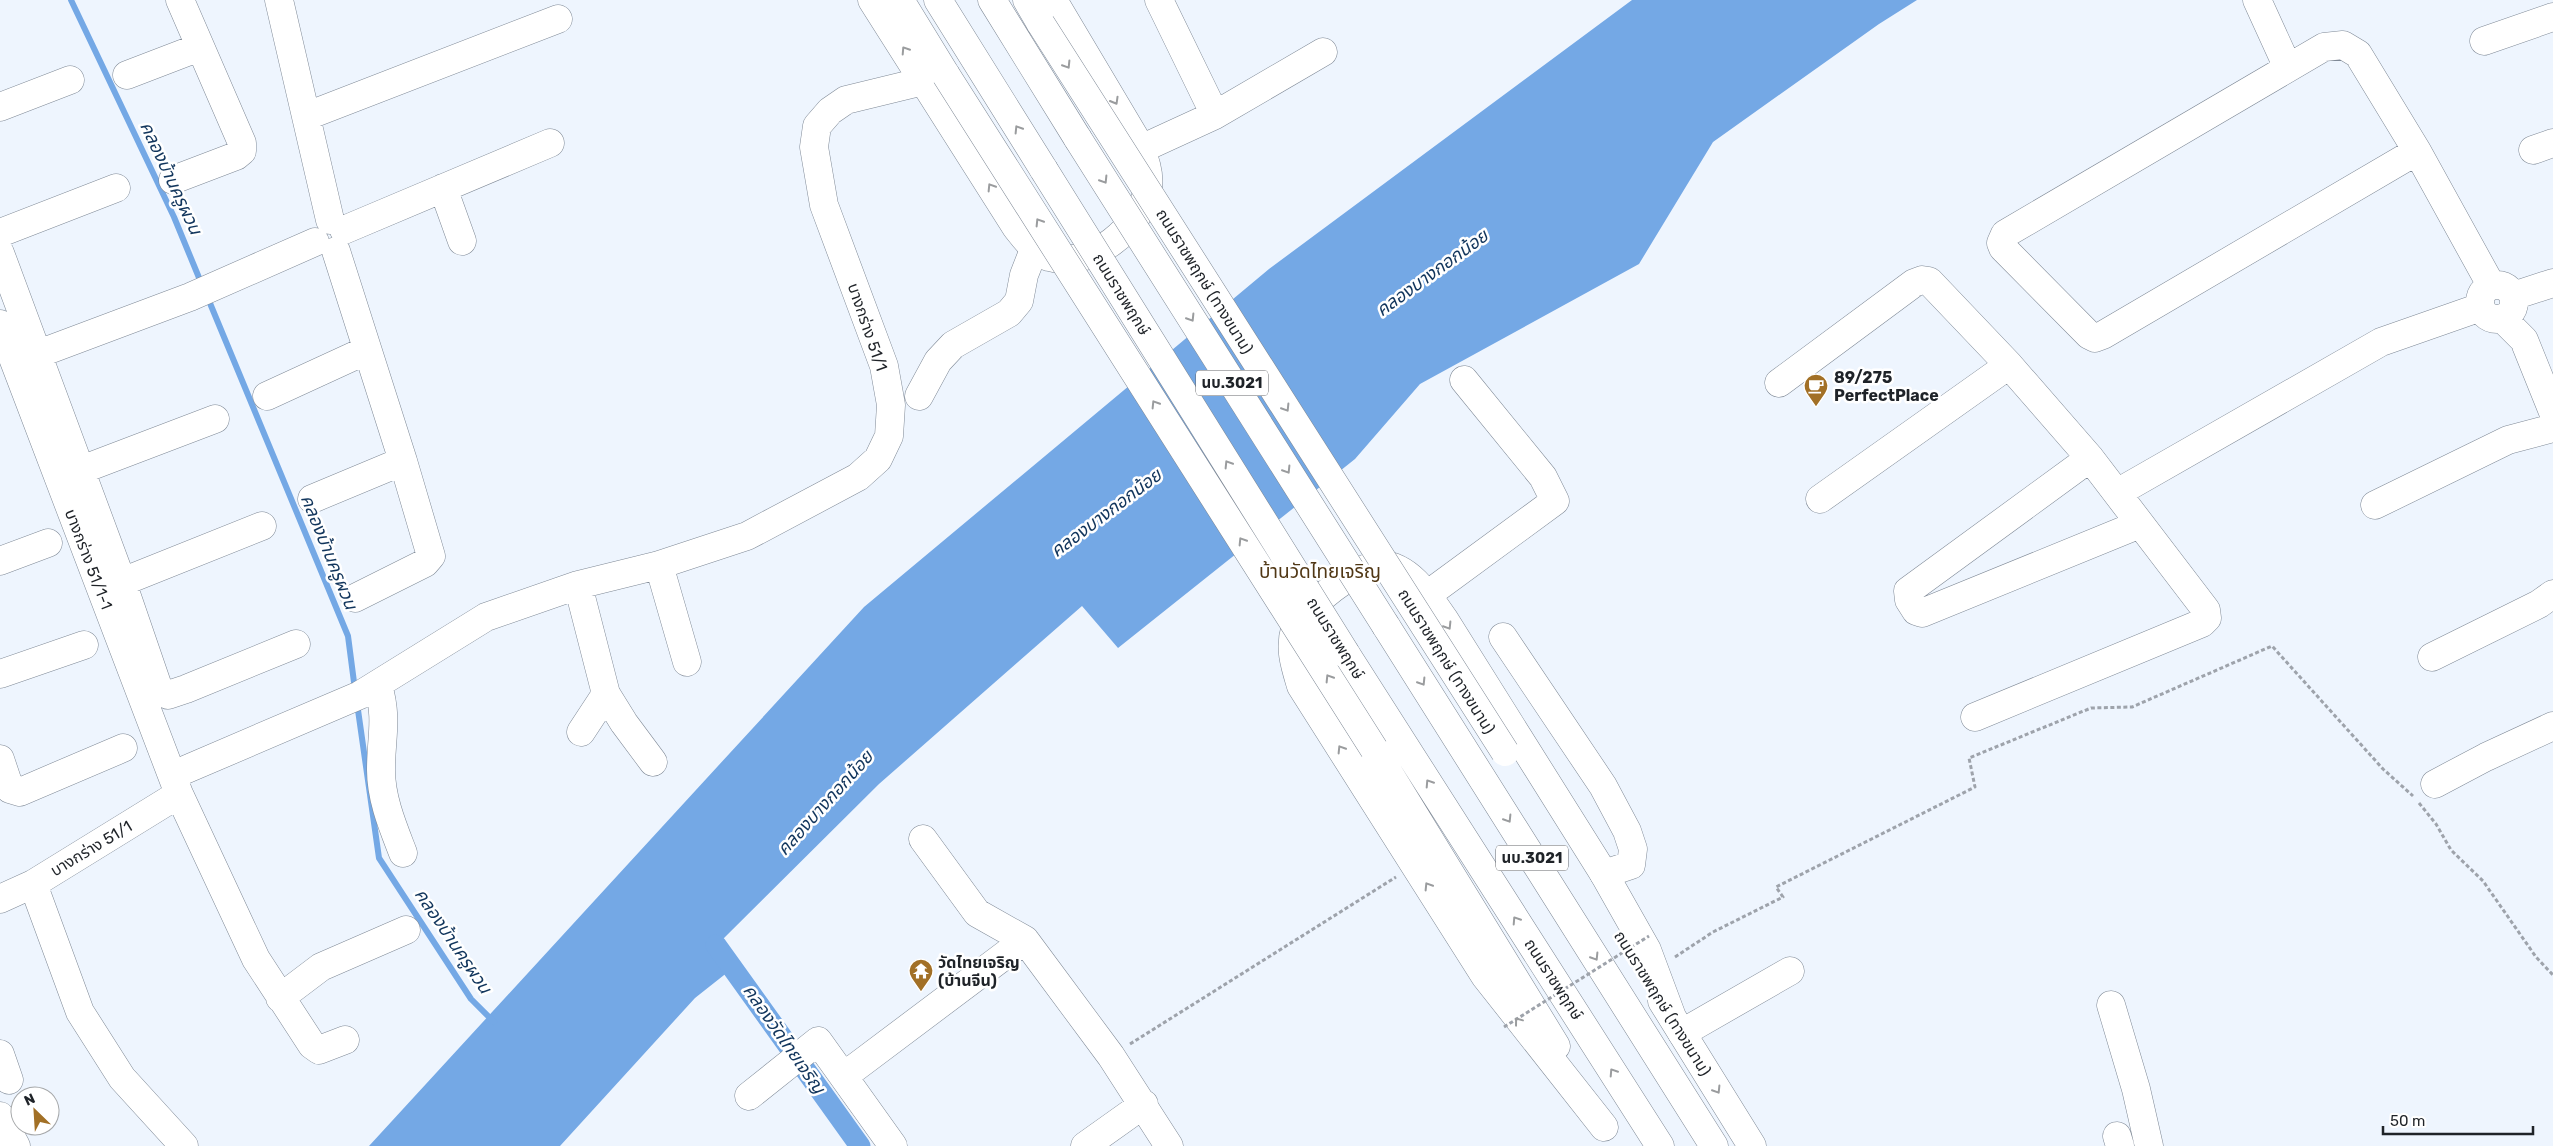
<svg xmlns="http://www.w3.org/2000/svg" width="2553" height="1146" font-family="Rubik,'Noto Sans Thai',sans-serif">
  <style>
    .water { fill: #74a8e5 }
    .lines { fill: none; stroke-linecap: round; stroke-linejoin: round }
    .stream { stroke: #74a8e5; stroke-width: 6 }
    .canal { stroke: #74a8e5; stroke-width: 21 }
    .minor-casing { stroke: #7f8996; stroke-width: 29 }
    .major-casing { stroke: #7f8996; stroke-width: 29 }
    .path { stroke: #9ea3ab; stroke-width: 3; stroke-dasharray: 4 2.5; stroke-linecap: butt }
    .minor { stroke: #fff; stroke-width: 28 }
    .major { stroke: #fff; stroke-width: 28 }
    .major-bridge-casing { stroke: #7f8996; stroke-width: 29; stroke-linecap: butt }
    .path-bridge { stroke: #9ea3ab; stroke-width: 3; stroke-dasharray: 4 2.5; stroke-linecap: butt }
    .major-bridge { stroke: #fff; stroke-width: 28 }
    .oneway { stroke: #9a9c9e }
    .labels { text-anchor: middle; stroke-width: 5; stroke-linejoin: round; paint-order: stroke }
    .shield { fill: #fff; stroke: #626568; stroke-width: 1 }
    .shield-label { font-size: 15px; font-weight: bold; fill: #1f2328 }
    .street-label { font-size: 16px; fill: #1f2328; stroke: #fff }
    .poi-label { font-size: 16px; font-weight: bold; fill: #1f2328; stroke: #fff; text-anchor: start }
    .water-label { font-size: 18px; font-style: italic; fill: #11355c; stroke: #fff }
    .quarter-label { font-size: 19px; fill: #503715; stroke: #fff }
  </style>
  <rect width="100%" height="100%" fill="#eef5fe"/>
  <path class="water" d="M 1632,0 L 1917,0 L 1879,24 L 1713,142 L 1639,264 L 1420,384 L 1355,459 L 1118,648 L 1082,606 L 879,784 L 722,940 L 738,964 L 695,998 L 560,1146 L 369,1146 L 864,607 L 1269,269 Z"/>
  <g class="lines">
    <path class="stream" d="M 71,0 L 174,217 L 202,285
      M 207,296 L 348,636 L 355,690
      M 357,703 L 379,858 L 471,999 L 494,1022"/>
    <path class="canal" d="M 716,945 L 860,1146"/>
    <defs>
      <path id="minor" d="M 279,0 L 330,220
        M 1159,0 L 1215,115
        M 2257,0 L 2288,68
        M 2484,41 L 2553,17
        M 127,75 L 200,47
        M 0,107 L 70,80
        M 307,116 L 558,19
        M 1141,149 L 1215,115 L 1323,52
        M 2533,150 L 2553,143
        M 2417,151 L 2103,335 L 2095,338 L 2089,335 L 2003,248 L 2001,243 L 2005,234 L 2324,47 L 2343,45 L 2358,54 L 2417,151 L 2491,285
        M 173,180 L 236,156 L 242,151 L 242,143 L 180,0
        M 443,188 L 462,241
        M 344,230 L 550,143
        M 0,233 L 116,188
        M 336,251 L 403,461 L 431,556 L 425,563 L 355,598
        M 0,253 L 122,582 L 159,690 L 168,695 L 186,689 L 296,644
        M2480 302a17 17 0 1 1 34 0a17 17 0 1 1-34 0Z
        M 2513,296 L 2553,283
        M 2502,318 L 2524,340 L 2553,412
        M 0,324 L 179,794 L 256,959 L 312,1045 L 319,1050 L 345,1040
        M 22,360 L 190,297 L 315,242
        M 1779,383 L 1914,283 L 1922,280 L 1929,281 L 2009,365 L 2090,458 L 2206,610 L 2207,618 L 2202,623 L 1975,717
        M 267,396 L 367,350
        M 919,396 L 938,361 L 953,345 L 1009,313 L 1019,301 L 1024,275 L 1035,247
        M 2090,458 L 1908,591 L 1909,600 L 1916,611 L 1922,613 L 2140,524
        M 81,470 L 215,419
        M 2117,493 L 2381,342 L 2481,307
        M 312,499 L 403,461
        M 1820,499 L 2009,365
        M 2375,505 L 2508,440 L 2553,428
        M 0,561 L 48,543
        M 659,565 L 687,662
        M 122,582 L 262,526
        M 578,585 L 606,694 L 624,723 L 653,762
        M 1427,595 L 1555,501 L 1543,477 L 1464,380
        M 1503,637 L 1603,786 L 1627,831 L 1633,849 L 1631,865 L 1604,874
        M 2432,657 L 2539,604 L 2553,594
        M 0,674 L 84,645
        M 378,685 C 388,720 381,736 381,770 C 381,799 393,827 403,853
        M 581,732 L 606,694
        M 0,759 L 10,789 L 20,792 L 123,748
        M 173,775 L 360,695 L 486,617 L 578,585 L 659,565 L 747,536 L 858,477 L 878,459 L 889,436 L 891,405 L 884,366 L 824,205 L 814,147 L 817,126 L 830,111 L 846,100 L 924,81
        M 2435,784 L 2486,757 L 2553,726
        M 923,839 L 977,913 L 1025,940 L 1111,1056 L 1169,1146
        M 33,884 L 80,1012 L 122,1078 L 184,1146
        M 0,899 L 33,884 L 179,794
        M 280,998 L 321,967 L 406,930
        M 2111,1005 L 2136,1089 L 2149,1146
        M 1682,1033 L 1790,971
        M 0,1054 L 9,1080
        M 844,1076 L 1025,940
        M 749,1096 L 818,1041 L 893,1146
        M 0,1116 L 16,1146
        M 2117,1136 L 2120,1146
        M 1085,1146 L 1144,1104"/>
      <path id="major" d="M 872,0 L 1016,227 C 1024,237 1036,254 1049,257 C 1090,270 1143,227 1148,187 C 1150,171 1144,158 1138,143 L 1053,0
        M 900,0 L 946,75
        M 938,0 L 1044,170
        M 992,0 L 1078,139
        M 1027,0 L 1041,24
        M 1386,626 L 1714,1146
        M 1346,654 L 1660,1146
        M 1374,749 L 1556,1046
        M 1662,1001 L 1752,1146
        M 1604,1127 L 1485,976 L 1301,686 C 1295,666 1289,649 1295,629 C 1303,607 1359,564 1382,565 C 1410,566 1430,599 1444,619 L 1604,874 L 1647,950 L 1672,1017"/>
    </defs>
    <use href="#minor" class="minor-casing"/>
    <use href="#major" class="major-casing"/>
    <path class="path" d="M 2419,803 L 2436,824 L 2451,850 L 2483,881 L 2536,957 L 2553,975
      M 1675,957 L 1713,932 L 1783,897 L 1776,887 L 1975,787 L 1969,758 L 2091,708 L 2132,707 L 2272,646 L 2383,769 L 2413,796
      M 1130,1044 L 1396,877"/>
    <use href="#minor" class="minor"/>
    <use href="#major" class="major"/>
    <defs>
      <path id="major-bridge" d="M 1041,24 L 1505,752
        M 946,75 L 1374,749
        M 1078,139 L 1386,626
        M 1044,170 L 1346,654"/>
    </defs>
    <use href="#major-bridge" class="major-bridge-casing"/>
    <path class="path-bridge" d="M 1504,1027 L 1649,936"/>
    <use href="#major-bridge" class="major-bridge"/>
  </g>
  <defs><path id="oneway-chevron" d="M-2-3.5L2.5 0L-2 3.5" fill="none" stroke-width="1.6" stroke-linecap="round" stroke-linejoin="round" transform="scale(1.25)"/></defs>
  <g class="oneway">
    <use href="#oneway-chevron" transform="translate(905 50) rotate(-123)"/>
    <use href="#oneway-chevron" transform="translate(1067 65) rotate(58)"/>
    <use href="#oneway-chevron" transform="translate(1115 101) rotate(60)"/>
    <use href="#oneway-chevron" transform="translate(1018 129) rotate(-122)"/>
    <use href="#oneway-chevron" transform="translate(1104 180) rotate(58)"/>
    <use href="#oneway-chevron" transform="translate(991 187) rotate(-122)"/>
    <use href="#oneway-chevron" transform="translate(1039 222) rotate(-122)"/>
    <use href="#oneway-chevron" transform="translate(1191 318) rotate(58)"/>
    <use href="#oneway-chevron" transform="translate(1155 404) rotate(-122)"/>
    <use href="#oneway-chevron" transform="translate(1286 408) rotate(58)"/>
    <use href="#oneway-chevron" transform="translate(1228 464) rotate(-122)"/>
    <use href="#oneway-chevron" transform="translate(1287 470) rotate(58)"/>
    <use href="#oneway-chevron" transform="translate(1242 541) rotate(-122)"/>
    <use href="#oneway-chevron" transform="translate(1448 626) rotate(58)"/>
    <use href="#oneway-chevron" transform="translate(1329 678) rotate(-122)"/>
    <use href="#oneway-chevron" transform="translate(1422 682) rotate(58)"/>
    <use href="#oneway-chevron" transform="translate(1341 749) rotate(-122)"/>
    <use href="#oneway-chevron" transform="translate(1429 783) rotate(-123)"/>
    <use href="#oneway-chevron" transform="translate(1508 819) rotate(58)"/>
    <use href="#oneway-chevron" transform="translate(1428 886) rotate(-122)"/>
    <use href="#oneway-chevron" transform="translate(1516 920) rotate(-123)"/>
    <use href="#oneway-chevron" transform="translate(1595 957) rotate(58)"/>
    <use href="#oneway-chevron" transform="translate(1518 1021) rotate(-127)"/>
    <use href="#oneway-chevron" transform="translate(1613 1072) rotate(-123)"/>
    <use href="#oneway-chevron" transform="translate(1717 1090) rotate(58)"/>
  </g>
  <defs>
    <symbol id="cafe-pin" viewBox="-11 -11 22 30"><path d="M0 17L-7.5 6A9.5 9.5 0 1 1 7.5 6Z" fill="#a27026" stroke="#fff"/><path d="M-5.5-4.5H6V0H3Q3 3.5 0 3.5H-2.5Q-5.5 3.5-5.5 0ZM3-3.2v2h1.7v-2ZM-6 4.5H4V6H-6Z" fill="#fff"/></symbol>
    <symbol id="temple-pin" viewBox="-11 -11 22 30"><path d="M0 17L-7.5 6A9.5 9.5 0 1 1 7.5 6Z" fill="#a27026" stroke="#fff"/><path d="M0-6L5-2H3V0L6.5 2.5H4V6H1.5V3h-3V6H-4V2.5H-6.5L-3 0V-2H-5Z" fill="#fff"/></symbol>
  </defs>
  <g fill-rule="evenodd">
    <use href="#cafe-pin" x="1802" y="372" width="28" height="38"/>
    <use href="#temple-pin" x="907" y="957" width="28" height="38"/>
  </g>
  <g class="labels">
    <g class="shield">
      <rect x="1196" y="370.5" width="72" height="25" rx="4"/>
      <rect x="1496" y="845.5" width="72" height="25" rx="4"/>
    </g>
    <g class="shield-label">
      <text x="1232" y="388">นบ.3021</text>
      <text x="1532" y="863">นบ.3021</text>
    </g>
    <g class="street-label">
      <text transform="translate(1205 281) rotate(58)" y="6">ถนนราชพฤกษ์ (ทางขนาน)</text>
      <text transform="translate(1122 294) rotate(58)" y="6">ถนนราชพฤกษ์</text>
      <text transform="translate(868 327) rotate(71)" y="6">บางกร่าง 51/1</text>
      <text transform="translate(89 559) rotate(69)" y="6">บางกร่าง 51/1-1</text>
      <text transform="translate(1336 638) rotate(58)" y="6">ถนนราชพฤกษ์</text>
      <text transform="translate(1447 661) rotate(58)" y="6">ถนนราชพฤกษ์ (ทางขนาน)</text>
      <text transform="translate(91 848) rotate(-31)" y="6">บางกร่าง 51/1</text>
      <text transform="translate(1554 979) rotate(57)" y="6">ถนนราชพฤกษ์</text>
      <text transform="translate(1663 1003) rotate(58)" y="6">ถนนราชพฤกษ์ (ทางขนาน)</text>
    </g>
    <g class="poi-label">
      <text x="1834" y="383">89/275<tspan x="1834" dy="18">PerfectPlace</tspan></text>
      <text x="938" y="968">วัดไทยเจริญ<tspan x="938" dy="18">(บ้านจีน)</tspan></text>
    </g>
    <g class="water-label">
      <text transform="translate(171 178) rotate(65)" y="6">คลองบ้านครูผวน</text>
      <text transform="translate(1432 273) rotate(-36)" y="6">คลองบางกอกน้อย</text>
      <text transform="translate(1106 513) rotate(-37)" y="6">คลองบางกอกน้อย</text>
      <text transform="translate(329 552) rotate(68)" y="6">คลองบ้านครูผวน</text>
      <text transform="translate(825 803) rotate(-48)" y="6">คลองบางกอกน้อย</text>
      <text transform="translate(453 941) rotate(56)" y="6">คลองบ้านครูผวน</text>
      <text transform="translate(784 1039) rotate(55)" y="6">คลองวัดไทยเจริญ</text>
    </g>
    <g class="quarter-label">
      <text x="1320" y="578">บ้านวัดไทยเจริญ</text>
    </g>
  </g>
  <g transform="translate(35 1111) rotate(335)"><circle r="24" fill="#ffffff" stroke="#a5a7a9"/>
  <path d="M0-4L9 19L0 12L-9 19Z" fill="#a27026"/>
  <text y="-8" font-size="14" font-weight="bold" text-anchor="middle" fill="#1f2328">N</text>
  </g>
  <path d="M2383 1126v8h150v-8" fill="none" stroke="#1f2328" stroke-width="2.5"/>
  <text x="2390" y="1126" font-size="15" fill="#1f2328" stroke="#ffffff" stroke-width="4" paint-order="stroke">50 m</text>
</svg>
